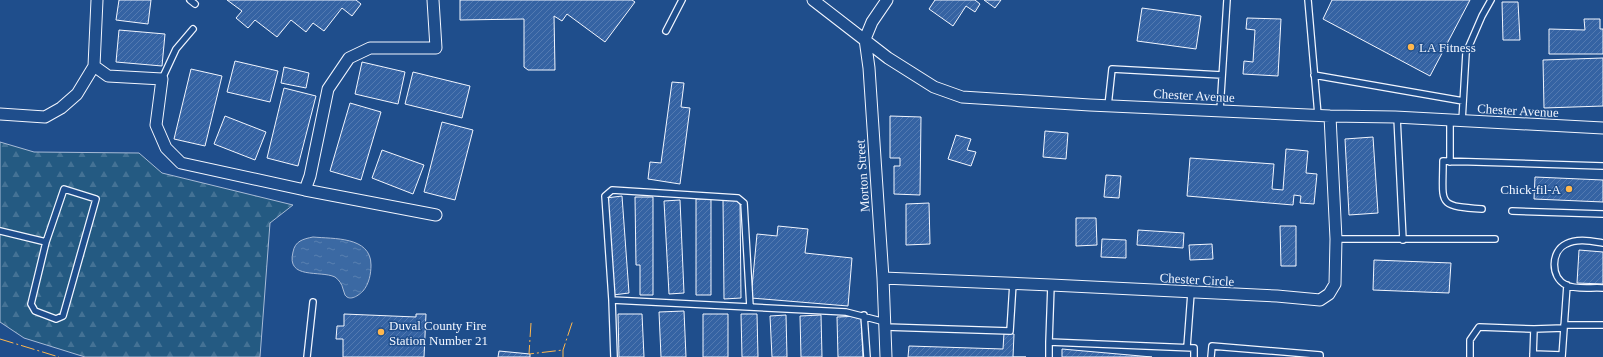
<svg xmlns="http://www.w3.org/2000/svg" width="1603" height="357" font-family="Georgia,serif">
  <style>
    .forest { fill: url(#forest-firs); stroke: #a8bbd7 }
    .water { fill: url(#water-ripples); stroke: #a8bbd7 }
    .building { fill: url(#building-hatch); stroke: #f2f6ff }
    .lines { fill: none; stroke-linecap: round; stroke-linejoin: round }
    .service-casing { stroke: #f2f6ff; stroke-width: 8 }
    .minor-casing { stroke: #f2f6ff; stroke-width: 13 }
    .service { stroke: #1f4e8c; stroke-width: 5.5 }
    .minor { stroke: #1f4e8c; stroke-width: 11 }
    .power { stroke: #ffb74d; stroke-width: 1; stroke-dasharray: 14 3 2 3; stroke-linecap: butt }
    .poi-dot { fill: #ffb74d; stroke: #1f4e8c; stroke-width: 1.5 }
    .labels { text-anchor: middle; stroke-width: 3; stroke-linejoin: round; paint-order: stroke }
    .poi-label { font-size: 13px; fill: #f2f6ff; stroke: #1f4e8c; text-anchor: start }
    .street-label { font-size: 13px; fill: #f2f6ff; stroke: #1f4e8c }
  </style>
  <defs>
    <pattern id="forest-firs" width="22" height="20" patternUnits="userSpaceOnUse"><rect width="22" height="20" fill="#245a82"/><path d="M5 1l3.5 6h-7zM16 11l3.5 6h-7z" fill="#447295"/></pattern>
    <pattern id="water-ripples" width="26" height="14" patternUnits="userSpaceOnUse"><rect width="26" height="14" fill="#3b69a3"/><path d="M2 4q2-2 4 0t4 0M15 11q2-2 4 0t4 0" fill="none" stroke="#587fb1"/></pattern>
    <pattern id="building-hatch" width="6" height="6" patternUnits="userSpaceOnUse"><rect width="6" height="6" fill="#3563a3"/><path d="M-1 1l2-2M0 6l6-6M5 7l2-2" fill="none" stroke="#537ab1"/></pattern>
  </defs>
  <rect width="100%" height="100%" fill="#1f4e8c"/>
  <path class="forest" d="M 0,142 L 34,152 L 139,153 L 162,173 L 293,205 L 270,223 L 260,357 L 85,357 L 24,338 L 0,322 Z"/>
  <path class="water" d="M 313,237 C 333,239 371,236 371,265 C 371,274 369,284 363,291 C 359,295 350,302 345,295 C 344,293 344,291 343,289 C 342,284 339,280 335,277 C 320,270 286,280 293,252 C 295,241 303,239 313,237 Z"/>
  <path class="building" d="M 119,0 L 151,0 L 148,24 L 116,20 Z
    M 227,0 L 356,0 L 361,4 L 352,16 L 342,8 L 324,31 L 313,23 L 306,32 L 291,20 L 277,37 L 255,20 L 248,28 L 236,18 L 242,11 Z
    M 460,0 L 632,0 L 635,2 L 605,42 L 567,14 L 562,21 L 554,16 L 555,70 L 528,70 L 524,67 L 524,19 L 460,20 Z
    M 935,0 L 975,0 L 980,4 L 975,12 L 966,6 L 953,26 L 929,9 Z
    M 984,0 L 1001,0 L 995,8 Z
    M 1332,0 L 1470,0 L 1430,76 L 1323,19 Z
    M 1502,2 L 1518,2 L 1520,40 L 1503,40 Z
    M 1142,8 L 1201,16 L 1196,49 L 1137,41 Z
    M 1247,18 L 1281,19 L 1278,76 L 1243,74 L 1244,61 L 1253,62 L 1255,30 L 1246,29 Z
    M 1584,19 L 1600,19 L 1600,29 L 1603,29 L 1603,54 L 1549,54 L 1549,29 L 1585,30 Z
    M 119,30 L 165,34 L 162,66 L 116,62 Z
    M 1603,58 L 1603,106 L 1544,108 L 1543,60 Z
    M 235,61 L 278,71 L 270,102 L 227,92 Z
    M 362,62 L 405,72 L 398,104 L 355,94 Z
    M 284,67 L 309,73 L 306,88 L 281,83 Z
    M 191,69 L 222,76 L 205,146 L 174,139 Z
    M 413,72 L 470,86 L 462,118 L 405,104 Z
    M 672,82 L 684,83 L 681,107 L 690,108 L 680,184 L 648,179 L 650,162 L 661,163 Z
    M 284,88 L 316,96 L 298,166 L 267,158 Z
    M 350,103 L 381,112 L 361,180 L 330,171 Z
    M 225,116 L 266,132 L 255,160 L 214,144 Z
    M 890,116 L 921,117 L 920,195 L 894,194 L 894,166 L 900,166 L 900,158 L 890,158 Z
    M 442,122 L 473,130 L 455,200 L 424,192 Z
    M 1045,131 L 1068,133 L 1066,159 L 1043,157 Z
    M 956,135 L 971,139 L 967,150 L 976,152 L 971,166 L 948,159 Z
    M 1373,137 L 1378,213 L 1349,215 L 1345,139 Z
    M 1286,149 L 1308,151 L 1306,173 L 1317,174 L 1314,204 L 1300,203 L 1301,196 L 1294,195 L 1293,205 L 1187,196 L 1190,158 L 1274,164 L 1272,189 L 1283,190 Z
    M 382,150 L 424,165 L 413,194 L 372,178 Z
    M 1106,175 L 1121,176 L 1119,198 L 1104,197 Z
    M 1535,177 L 1603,180 L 1603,202 L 1534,199 Z
    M 622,196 L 629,293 L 613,295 L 606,198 Z
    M 635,197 L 653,197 L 653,295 L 640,295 L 640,265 L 636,265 Z
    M 696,199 L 711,199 L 711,295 L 696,295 Z
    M 680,200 L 684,293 L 669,294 L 664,201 Z
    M 723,200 L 740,200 L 741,298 L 724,299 Z
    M 929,203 L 930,244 L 906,245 L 906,204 Z
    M 1076,218 L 1096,218 L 1097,245 L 1076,246 Z
    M 778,226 L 808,229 L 805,253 L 852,258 L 848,306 L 751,298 L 757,234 L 777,236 Z
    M 1280,226 L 1296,226 L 1296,266 L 1281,266 Z
    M 1138,230 L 1184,233 L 1183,248 L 1137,245 Z
    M 1102,239 L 1126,240 L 1126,258 L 1101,257 Z
    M 1212,244 L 1213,259 L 1190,260 L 1189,245 Z
    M 1579,250 L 1603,252 L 1603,284 L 1577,283 Z
    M 1374,260 L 1451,263 L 1449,293 L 1373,290 Z
    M 684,311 L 686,357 L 661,357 L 659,312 Z
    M 344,314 L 416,317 L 416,314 L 426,314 L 424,357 L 343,357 L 343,339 L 336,339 L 337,326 L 344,326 Z
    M 618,314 L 642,314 L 644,357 L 619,357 Z
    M 703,314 L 728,314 L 728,357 L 703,357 Z
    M 741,314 L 757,314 L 758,357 L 742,357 Z
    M 786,315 L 787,357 L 772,357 L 770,316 Z
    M 821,315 L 822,357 L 801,357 L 800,316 Z
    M 861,316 L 863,357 L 838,357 L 837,317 Z
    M 1004,333 L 1014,334 L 1013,357 L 1026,357 L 908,357 L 909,346 L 1003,349 Z
    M 1062,349 L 1152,357 L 1062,357 Z
    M 499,351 L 530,354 L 530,357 L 498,357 Z"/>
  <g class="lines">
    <defs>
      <path id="service" d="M 190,0 L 195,4
        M 1308,0 L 1318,115
        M 666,31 L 682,0
        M 1314,75 L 1463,101
        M 162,79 L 176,49 L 193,29
        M 1108,106 L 1112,69 L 1222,75
        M 1220,110 L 1227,0
        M 1397,117 L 1403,240
        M 1462,121 L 1466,53 L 1482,16 L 1491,0
        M 1450,162 L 1450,120
        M 64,189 L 96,199 L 63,316 L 56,319 L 35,311 L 31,304 L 46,242 Z
        M 1482,209 C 1436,206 1443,204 1443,161 L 1603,166
        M 1512,211 L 1603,214
        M 0,231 L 46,242
        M 1336,239 L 1495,239
        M 1603,243 C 1591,241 1577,238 1566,244 C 1551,251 1550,277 1566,285 C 1576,290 1592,287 1603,288
        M 612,300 L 605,196 L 612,190 L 738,198 L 744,203 L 750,307
        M 864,315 L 867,357
        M 1564,325 L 1603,325
        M 885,327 L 1010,331 L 1013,283
        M 1049,342 L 1051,285
        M 1187,347 L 1191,293
        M 1533,354 L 1562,355
        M 307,357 L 313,302
        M 614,357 L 612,300 L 846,312 L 885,322
        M 1049,357 L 1049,342 L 1194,348 L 1194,357
        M 1211,357 L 1212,346 L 1320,355 L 1320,357
        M 1470,357 L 1470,340 L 1479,327 L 1534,329
        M 1533,357 L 1534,329 L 1564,328
        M 1562,357 L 1567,285"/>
      <path id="minor" d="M 813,0 L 888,58 L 934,87 L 962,97 L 1090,105 L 1330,116 L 1395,117 L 1603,128
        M 94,66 L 108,76 L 162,79 L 156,125 L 166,148 L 181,163 L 305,190 L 310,176 L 328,89 L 349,58 L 370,48 L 436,48 L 433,0
        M 0,114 L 45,117 L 61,108 L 77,94 L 94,66 L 97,0
        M 305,190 L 436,215
        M 883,278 L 1051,285 L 1277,296 L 1320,300 L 1329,294 L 1335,284 L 1336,239 L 1330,116
        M 886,357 L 883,278 L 869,68 L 865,39 L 872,22 L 887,0"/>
    </defs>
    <use href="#service" class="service-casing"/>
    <use href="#minor" class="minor-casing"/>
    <use href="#service" class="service"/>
    <use href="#minor" class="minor"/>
    <path class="power" d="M 531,323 L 529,354 L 563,350
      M 0,339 L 59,357
      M 563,357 L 563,350 L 573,320"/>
  </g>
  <g class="poi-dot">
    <circle cx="1411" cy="47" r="4"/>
    <circle cx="1569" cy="189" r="4"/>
    <circle cx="381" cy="332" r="4"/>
  </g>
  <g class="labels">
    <g class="poi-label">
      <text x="1419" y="52">LA Fitness</text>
      <text x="1561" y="194" text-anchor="end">Chick-fil-A</text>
      <text x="389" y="330">Duval County Fire<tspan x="389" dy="15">Station Number 21</tspan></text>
    </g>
    <g class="street-label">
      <text transform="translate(1194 95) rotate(3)" y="5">Chester Avenue</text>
      <text transform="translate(1518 110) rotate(3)" y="5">Chester Avenue</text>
      <text transform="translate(862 176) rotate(-94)" y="5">Morton Street</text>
      <text transform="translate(1197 279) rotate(3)" y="5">Chester Circle</text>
    </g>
  </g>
</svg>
